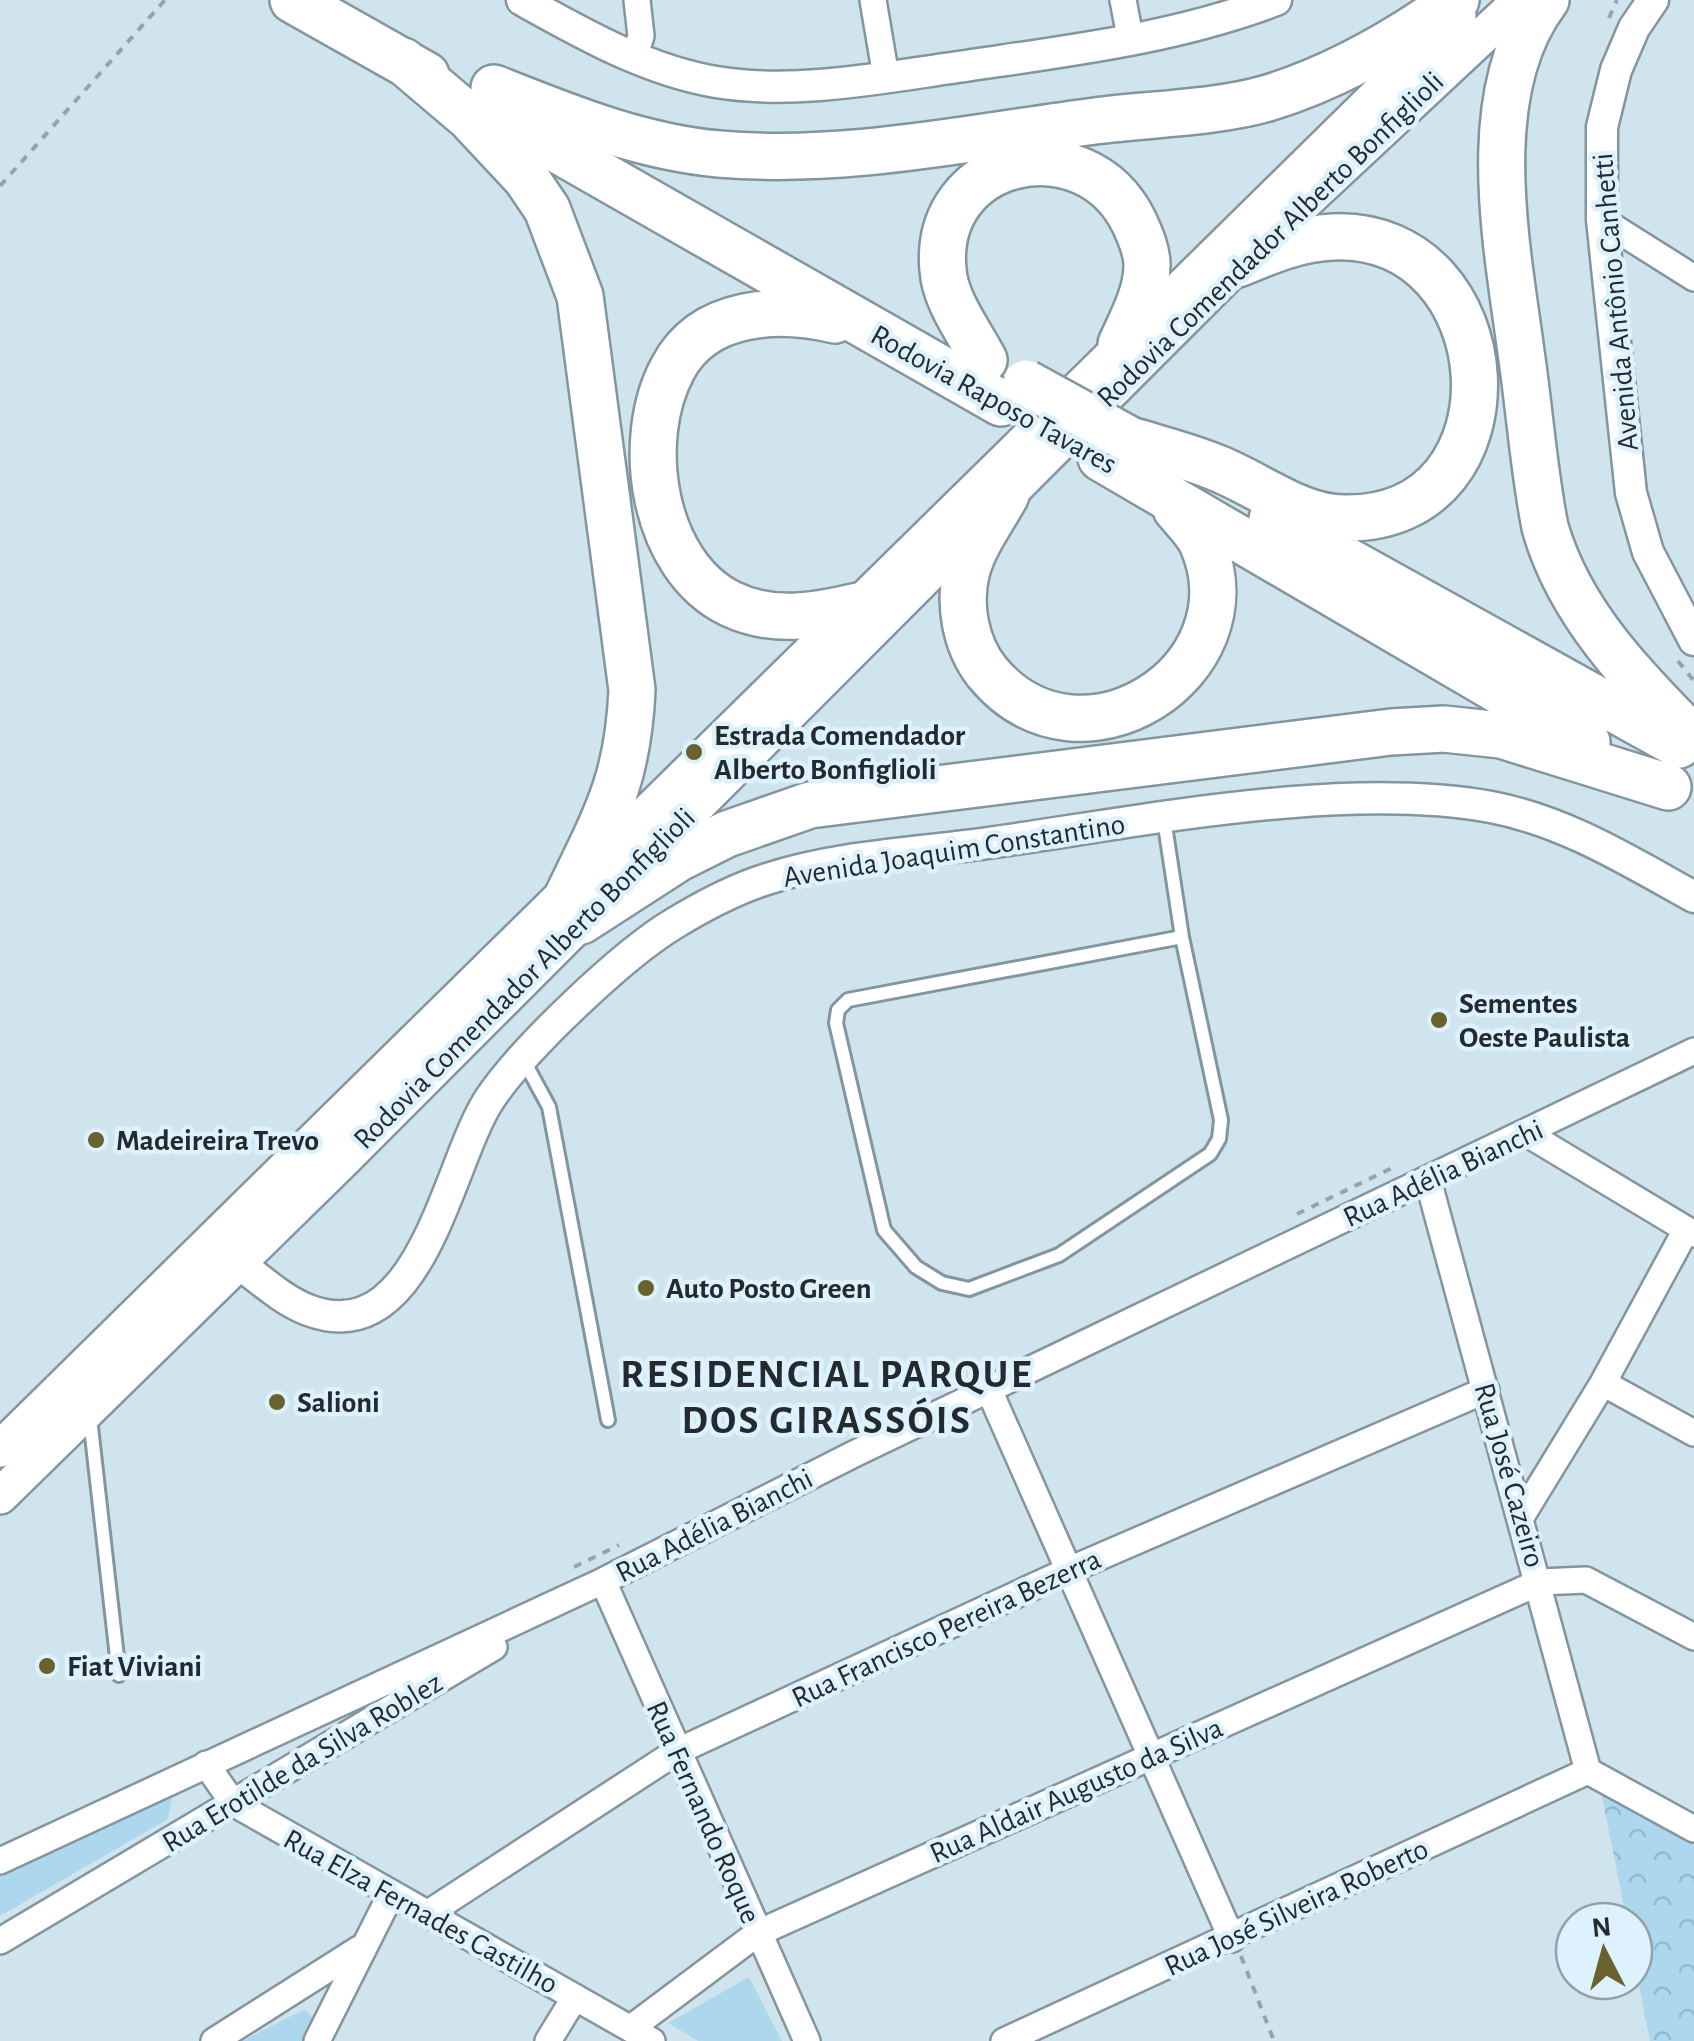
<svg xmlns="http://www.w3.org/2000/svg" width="1694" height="2041" font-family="'Alegreya Sans',sans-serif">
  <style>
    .green { fill: #acd7ed }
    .forest { fill: url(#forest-crowns) }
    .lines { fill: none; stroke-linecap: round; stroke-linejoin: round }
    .service-casing { stroke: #83959f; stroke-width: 18 }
    .minor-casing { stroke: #83959f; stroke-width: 30 }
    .tertiary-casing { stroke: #83959f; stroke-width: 35 }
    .secondary-casing { stroke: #83959f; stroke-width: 40 }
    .motorway-casing { stroke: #83959f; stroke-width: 50 }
    .path { stroke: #94a4ac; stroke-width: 4; stroke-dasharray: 8 8; stroke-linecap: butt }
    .service { stroke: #fff; stroke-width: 12 }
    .minor { stroke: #fff; stroke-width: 25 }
    .tertiary { stroke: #fff; stroke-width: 30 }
    .secondary { stroke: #fff; stroke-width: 35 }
    .motorway { stroke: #fff; stroke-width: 45 }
    .motorway-bridge-casing { stroke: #83959f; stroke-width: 50; stroke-linecap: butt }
    .motorway-bridge { stroke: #fff; stroke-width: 45 }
    .poi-dot { fill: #69622f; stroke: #ddf2fc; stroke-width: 4 }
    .labels { text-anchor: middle; stroke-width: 9; stroke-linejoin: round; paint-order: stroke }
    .street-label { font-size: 30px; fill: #232b2f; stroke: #ddf2fc }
    .poi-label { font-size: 30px; font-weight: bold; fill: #232b2f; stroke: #ddf2fc; text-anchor: start }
    .district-label { font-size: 40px; font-weight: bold; letter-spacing: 2.5px; fill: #232b2f; stroke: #ddf2fc }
  </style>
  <defs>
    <pattern id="forest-crowns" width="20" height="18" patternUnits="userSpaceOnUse" patternTransform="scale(2.5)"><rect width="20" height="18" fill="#acd7ed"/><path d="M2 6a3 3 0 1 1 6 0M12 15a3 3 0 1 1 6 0" fill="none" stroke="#94b9cc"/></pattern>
  </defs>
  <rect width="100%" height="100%" fill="#d0e4ee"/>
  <path class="green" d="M 163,1796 L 172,1798 L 168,1819 L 0,1916 L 0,1873 Z
    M 749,1977 L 782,2041 L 698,2041 L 668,2023 Z
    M 305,2009 L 315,2021 L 303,2041 L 242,2041 Z"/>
  <path class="forest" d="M 1601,1792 L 1694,1842 L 1694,2041 L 1650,2041 L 1634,1958 L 1634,1921 L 1627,1921 Z"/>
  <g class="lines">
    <defs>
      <path id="service" d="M 1164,819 L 1182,937 L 1221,1120 L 1219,1139 L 1210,1154 L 1059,1255 L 969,1289 L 942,1283 L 916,1267 L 884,1230 L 836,1023 L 838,1010 L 848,1000 L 1182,937
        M 523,1059 L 549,1107 L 608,1420
        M 90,1418 L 119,1675"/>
      <path id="minor" d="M 873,0 L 886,77
        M 1123,0 L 1131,42
        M 634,57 L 641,36 L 637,0
        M 1602,220 L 1694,278
        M 1526,1133 L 1694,1234
        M 1428,1180 L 1588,1771
        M 1603,1383 L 1694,1433
        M 989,1390 L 1232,1939
        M 1521,1517 L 1603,1383 L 1686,1230
        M 603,1581 L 807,2041
        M 206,1764 L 233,1803 L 652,2041
        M 1588,1771 L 1694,1829
        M 0,1861 L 603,1581 L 856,1453 L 1694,1051
        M 430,1912 L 676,1752 L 1067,1571 L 1486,1390
        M 0,1941 L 494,1647
        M 631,2028 L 758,1933 L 1540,1582 L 1586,1580 L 1694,1637
        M 214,2041 L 359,1949
        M 317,2041 L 390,1896
        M 548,2041 L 575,1997
        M 1004,2041 L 1588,1771"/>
      <path id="tertiary" d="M 522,0 C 583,34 646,70 716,82 C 795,95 880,78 958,67 C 1066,51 1173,39 1276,0
        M 1653,0 L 1634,28 L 1616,70 L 1602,127 L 1602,220 L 1631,493 L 1648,552 L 1694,640
        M 237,1262 C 259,1278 282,1300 308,1310 C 421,1353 447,1165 489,1100 C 522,1050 623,954 675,923 C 703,906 735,889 767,879 C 837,856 916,853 988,843 C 1139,822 1342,780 1491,807 C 1565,821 1629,861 1694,897"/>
      <path id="secondary" d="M 0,1449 L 1458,16
        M 0,1496 L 346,1157 L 1238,264 L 1521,0"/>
      <path id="motorway" d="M 293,0 L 426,75
        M 1546,0 C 1474,95 1508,251 1522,359 C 1530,415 1534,472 1545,527 C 1569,612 1633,678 1694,739
        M 403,61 L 469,117 L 526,178 L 547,209 L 580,296 L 632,690 C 628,780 606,816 568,895
        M 494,88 C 567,117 640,147 719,154 C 844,165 972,137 1095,121 C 1149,114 1217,113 1268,98 C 1334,78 1400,40 1456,0
        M 486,109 L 1001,403
        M 835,320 C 779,307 704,309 673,368 C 634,439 652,566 731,604 C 773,624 815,616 858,606
        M 984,360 C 970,333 945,301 943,270 C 932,155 1085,122 1134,222 C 1140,235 1147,250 1147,265 C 1147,293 1132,320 1121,344
        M 1130,440 C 1159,449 1189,456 1217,468 C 1258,484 1299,518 1344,518 C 1529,522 1510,230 1333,237 C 1300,238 1269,251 1238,264
        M 1101,458 L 1587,742
        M 1006,495 C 993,519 974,544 967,570 C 958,603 965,644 987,672 C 1080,785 1256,671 1203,545 C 1198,532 1185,520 1176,509
        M 1272,519 L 1679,745
        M 581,921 L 677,859 L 727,834 L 810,805 L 1391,732 L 1444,729 L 1501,735 L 1668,787"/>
    </defs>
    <use href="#service" class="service-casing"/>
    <use href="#minor" class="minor-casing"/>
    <use href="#tertiary" class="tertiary-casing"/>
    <use href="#secondary" class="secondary-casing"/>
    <use href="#motorway" class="motorway-casing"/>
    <path class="path" d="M 1609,18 L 1617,0
      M 0,186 L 165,0
      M 1678,661 L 1694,681
      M 1297,1214 L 1392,1168
      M 574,1567 L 619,1545
      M 1241,1956 L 1274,2041"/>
    <use href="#service" class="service"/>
    <use href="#minor" class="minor"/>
    <use href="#tertiary" class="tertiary"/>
    <use href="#secondary" class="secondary"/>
    <use href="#motorway" class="motorway"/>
    <defs>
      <path id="motorway-bridge" d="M 1026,383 L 1130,440"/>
    </defs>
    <use href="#motorway-bridge" class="motorway-bridge-casing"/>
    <use href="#motorway-bridge" class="motorway-bridge"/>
  </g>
  <g class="poi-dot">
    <circle cx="694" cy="752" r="10"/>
    <circle cx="1439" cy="1020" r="10"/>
    <circle cx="96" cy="1140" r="10"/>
    <circle cx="646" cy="1288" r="10"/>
    <circle cx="277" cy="1402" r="10"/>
    <circle cx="47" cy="1666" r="10"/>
  </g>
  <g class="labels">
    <g class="street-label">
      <text transform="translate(1270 239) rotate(-44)" y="10">Rodovia Comendador Alberto Bonfiglioli</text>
      <text transform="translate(1615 302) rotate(-95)" y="10">Avenida Antônio Canhetti</text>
      <text transform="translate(994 399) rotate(29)" y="10">Rodovia Raposo Tavares</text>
      <text transform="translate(954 850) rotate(-9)" y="10">Avenida Joaquim Constantino</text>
      <text transform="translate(524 978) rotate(-45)" y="10">Rodovia Comendador Alberto Bonfiglioli</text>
      <text transform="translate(1443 1173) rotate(-25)" y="10">Rua Adélia Bianchi</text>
      <text transform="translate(1510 1475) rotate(74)" y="10">Rua José Cazeiro</text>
      <text transform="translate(714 1525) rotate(-27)" y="10">Rua Adélia Bianchi</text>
      <text transform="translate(946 1628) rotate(-25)" y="10">Rua Francisco Pereira Bezerra</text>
      <text transform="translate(302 1762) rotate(-31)" y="10">Rua Erotilde da Silva Roblez</text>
      <text transform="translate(1076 1790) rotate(-24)" y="10">Rua Aldair Augusto da Silva</text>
      <text transform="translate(704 1812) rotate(66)" y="10">Rua Fernando Roque</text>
      <text transform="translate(1296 1907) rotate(-25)" y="10">Rua José Silveira Roberto</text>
      <text transform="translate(421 1911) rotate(29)" y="10">Rua Elza Fernades Castilho</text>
    </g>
    <g class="poi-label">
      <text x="714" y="745">Estrada Comendador<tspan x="714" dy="34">Alberto Bonfiglioli</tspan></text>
      <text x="1459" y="1013">Sementes<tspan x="1459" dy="34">Oeste Paulista</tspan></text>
      <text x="116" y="1150">Madeireira Trevo</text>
      <text x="666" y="1298">Auto Posto Green</text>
      <text x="297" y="1412">Salioni</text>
      <text x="67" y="1676">Fiat Viviani</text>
    </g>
    <g class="district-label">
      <text x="827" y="1387">RESIDENCIAL PARQUE<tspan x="827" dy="46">DOS GIRASSÓIS</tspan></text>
    </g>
  </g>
  <g transform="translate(1604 1951) rotate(354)"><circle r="48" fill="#ddf2fc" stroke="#93a2aa" stroke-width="2.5"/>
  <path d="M0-8L18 38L0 25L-18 38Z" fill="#69622f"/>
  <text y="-15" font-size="28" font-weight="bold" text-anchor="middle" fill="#232b2f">N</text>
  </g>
</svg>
